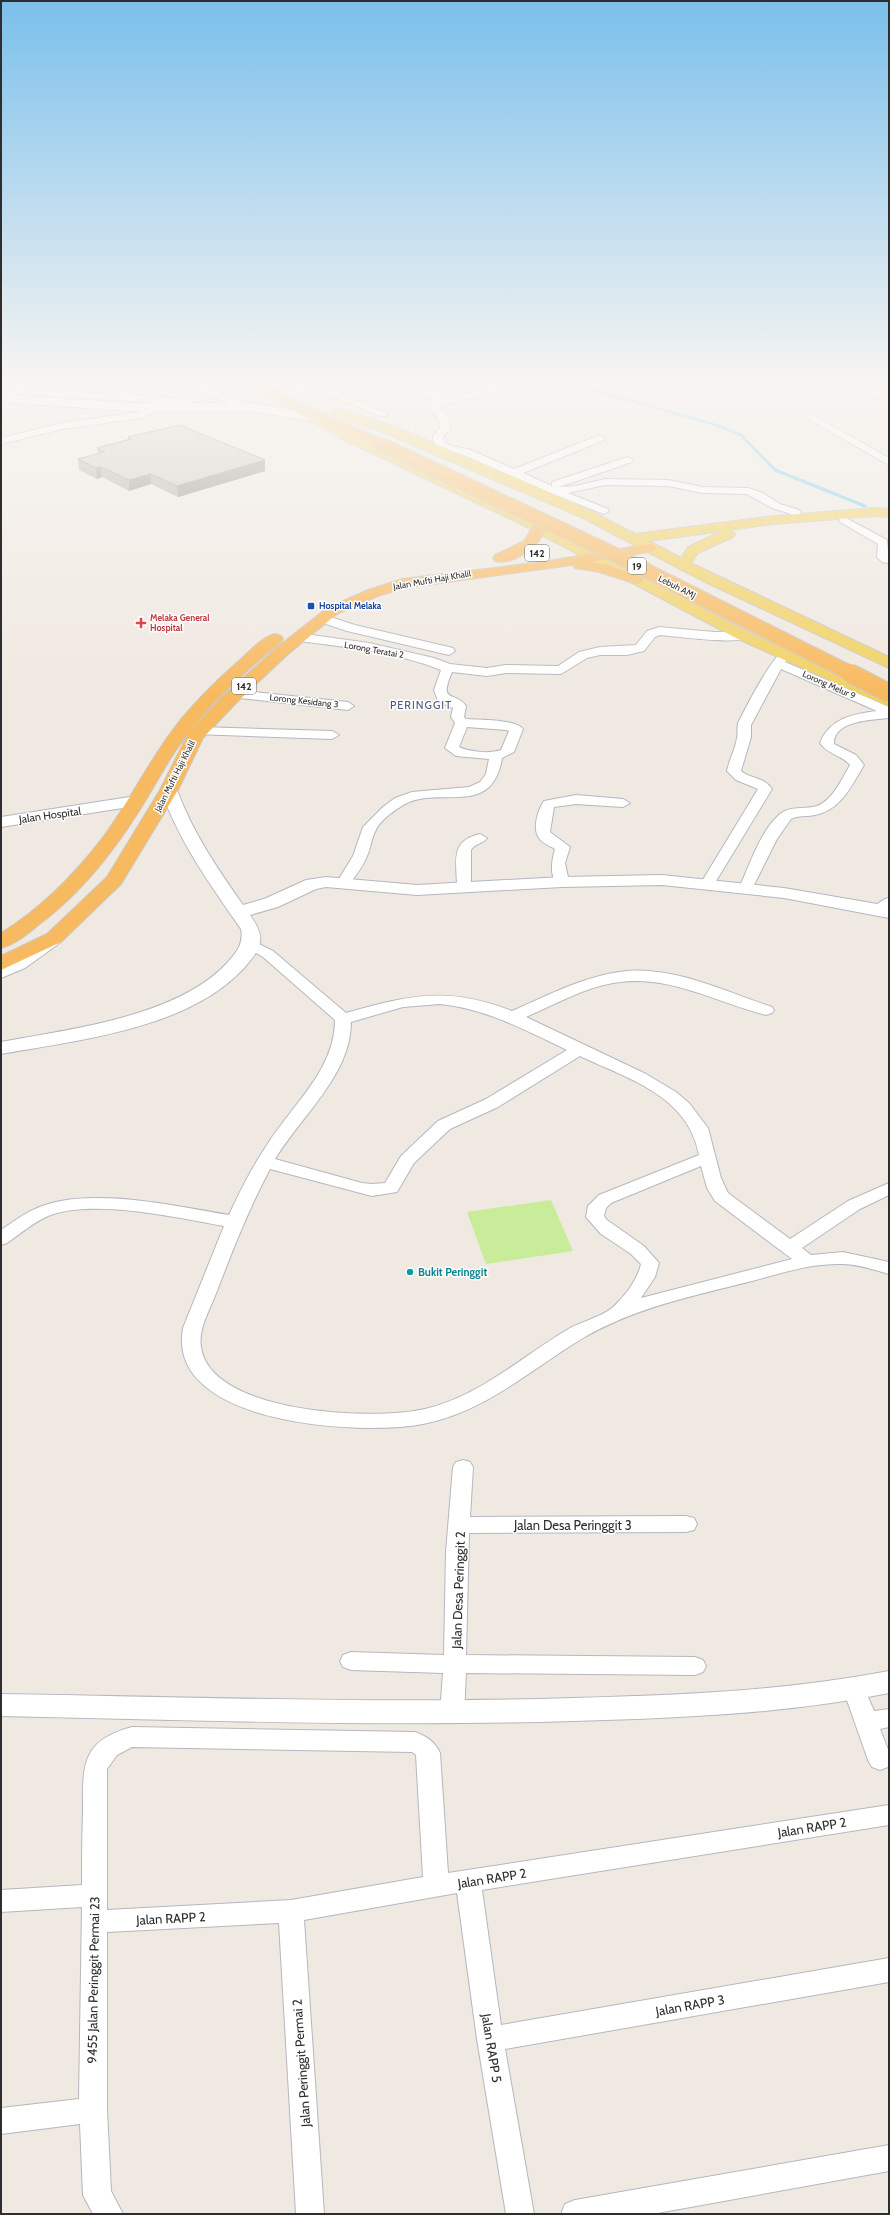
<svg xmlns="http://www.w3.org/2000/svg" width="890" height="2215" font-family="Cabin,sans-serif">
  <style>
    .pitch { fill: #c9ec9a }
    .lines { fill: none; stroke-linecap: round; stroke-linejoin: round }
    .stream { stroke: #75cff0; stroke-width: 3 }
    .minor-casing { stroke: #b4b7c1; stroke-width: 2 }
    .tertiary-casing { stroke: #b4b7c1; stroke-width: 2 }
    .secondary-casing { stroke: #b4b7c1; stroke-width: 2 }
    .primary-casing { stroke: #c9c9c9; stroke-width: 2 }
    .trunk-casing { stroke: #c9c9c9; stroke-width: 2 }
    .minor { fill: #fff; fill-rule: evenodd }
    .tertiary { fill: #fff; fill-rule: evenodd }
    .secondary { fill: #fff; fill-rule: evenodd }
    .primary { fill: #f2d163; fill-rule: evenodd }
    .trunk { fill: #f8ba60; fill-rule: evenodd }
    .trunk-bridge-far1-casing { stroke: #c9c9c9; stroke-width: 16; stroke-linecap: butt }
    .trunk-bridge-casing { stroke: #c9c9c9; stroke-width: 20; stroke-linecap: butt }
    .trunk-bridge-far1 { stroke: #f8ba60; stroke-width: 14 }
    .trunk-bridge { stroke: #f8ba60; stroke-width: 18 }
    .wall { fill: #afaba4 }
    .shaded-wall { fill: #8e8b86 }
    .building { fill: #cbc7bf; stroke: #8e8b86 }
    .transit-dot { fill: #1a4fb4; stroke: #fff; stroke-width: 1.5 }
    .health-dot { fill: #e0444e; stroke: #fff; stroke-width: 1.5 }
    .culture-dot { fill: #0f9aa8; stroke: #fff; stroke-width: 1.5 }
    .labels { text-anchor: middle; stroke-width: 3; stroke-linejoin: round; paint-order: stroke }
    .far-street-label { font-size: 9px; fill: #2e2e2e; stroke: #fff }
    .far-transit-label { font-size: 9px; font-weight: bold; fill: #164399; stroke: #fff; text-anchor: start }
    .far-health-label { font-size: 9px; font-weight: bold; fill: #be3a42; stroke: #fff; text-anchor: start }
    .shield { fill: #fff; stroke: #6d6d6d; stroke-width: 1 }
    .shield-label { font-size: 10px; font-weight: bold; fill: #2e2e2e }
    .far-quarter-label { font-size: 11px; letter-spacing: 1px; fill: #4d5680; stroke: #fff }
    .street-label { font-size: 11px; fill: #2e2e2e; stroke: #fff }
    .culture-label { font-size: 11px; font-weight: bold; fill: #0d838f; stroke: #fff; text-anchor: start }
    .near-street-label { font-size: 13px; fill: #2e2e2e; stroke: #fff }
  </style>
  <rect width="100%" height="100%" fill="#efe9e1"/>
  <path class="pitch" d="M 551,1200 L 573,1251 L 486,1264 L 467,1212 Z"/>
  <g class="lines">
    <path class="stream" d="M 569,383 L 716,425 L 741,435 L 775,470 L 865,506"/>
    <defs>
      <path id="minor" d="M 190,383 L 203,383 L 232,399 L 254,407 L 249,410 L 216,398 L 178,404 L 1,393 L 1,387 L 178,398 L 208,394 Z
        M 300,383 L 314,383 L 388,414 L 386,416 L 380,416 Z
        M 501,383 L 515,383 L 489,394 L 439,406 L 449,420 L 450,429 L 443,437 L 443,440 L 451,446 L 468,449 L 514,469 L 600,435 L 605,438 L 604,440 L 523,473 L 552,486 L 552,482 L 628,457 L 633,460 L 632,462 L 559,487 L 576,486 L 605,479 L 668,480 L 703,487 L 748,488 L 763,493 L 780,504 L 799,510 L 804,518 L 799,521 L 795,520 L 791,514 L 772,508 L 747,494 L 703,493 L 668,486 L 605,485 L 568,493 L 608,509 L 609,511 L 604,514 L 548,492 L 462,454 L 437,453 L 436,451 L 440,448 L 433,441 L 433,436 L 440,428 L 439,420 L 428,405 L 433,402 L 431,398 L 412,391 L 412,387 L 418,387 L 438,394 L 442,400 L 483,390 Z
        M 864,383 L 874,383 L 877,390 L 889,395 L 889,402 L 870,394 Z
        M 159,404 L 162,405 L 162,409 L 141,418 L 62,429 L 1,444 L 1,438 L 62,423 L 139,412 Z
        M 811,414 L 889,458 L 889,465 L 808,419 L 806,417 Z
        M 844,517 L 887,540 L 889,563 L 882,562 L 877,557 L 878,544 L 840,522 L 839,520 L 840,518 Z
        M 321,614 L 355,625 L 453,648 L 455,651 L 449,655 L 347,631 L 317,621 L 315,618 Z
        M 659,627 L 714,632 L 744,632 L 750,636 C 743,646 674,636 660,635 L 655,637 L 644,651 L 627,655 L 600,655 L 587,658 L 561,674 L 506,673 L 487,676 L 452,672 C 438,705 455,690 466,706 L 464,717 L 466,719 C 478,720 515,719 523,729 L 514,752 L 502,758 C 492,819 441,785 405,804 C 396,809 380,820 376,830 C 371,838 371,848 367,856 C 363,867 355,876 349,885 L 339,885 L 337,882 L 353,856 L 363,827 L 383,807 L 395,798 L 412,792 L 469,787 L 480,782 L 486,774 L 489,759 L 456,756 L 445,748 L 455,723 L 451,717 L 453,708 L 438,701 L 434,690 L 441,670 C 396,652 346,647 298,641 L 294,640 L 292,637 L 294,634 L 298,633 L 369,643 L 434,658 L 450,664 L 487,668 L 506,665 L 558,666 L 579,652 L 600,647 L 636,645 L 647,631 ZM 467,727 L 506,730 L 509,731 L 501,750 C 490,754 470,752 459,747 Z
        M 784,651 L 790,655 L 785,662 L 889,707 L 889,718 C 873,720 833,720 834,744 L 856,755 L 864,765 C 852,785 841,810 815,815 C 807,817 798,815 791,819 L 777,839 L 751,891 L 741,891 L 739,888 C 750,865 760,831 780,814 C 790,806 802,809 813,807 C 831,804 842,779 850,765 C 842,755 828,755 820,743 C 830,718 853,714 877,711 L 781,669 L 751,725 L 751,737 L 741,771 C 751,779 764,777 772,789 L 713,886 L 703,886 L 701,883 L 758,789 L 736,780 L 727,771 C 729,760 735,750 737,738 C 738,734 737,728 738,723 C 744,711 773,654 784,651 Z
        M 236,690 L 348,702 L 354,706 L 348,710 L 231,697 L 230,694 Z
        M 200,727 L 332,731 L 339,735 L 332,739 L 195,734 L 193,731 Z
        M 576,795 L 623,799 L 630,803 L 623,807 L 576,804 L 554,807 L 550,832 L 570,847 L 565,863 L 569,882 L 567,885 L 557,885 C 549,874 552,860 555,849 C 550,846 542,843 539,838 C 532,828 538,810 544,801 Z
        M 480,834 L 487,838 C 483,844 475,843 471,850 L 471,888 L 469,891 L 459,891 L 457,888 C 457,862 449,841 480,834 Z
        M 889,898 L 889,910 L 880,914 L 875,913 L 873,910 C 877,904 882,899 889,898 Z
        M 251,940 L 273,951 L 346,1013 C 410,995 448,986 512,1011 C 549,995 586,975 627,971 C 676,967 726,992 772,1007 L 774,1010 L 772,1013 L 766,1015 C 715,1002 667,973 613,983 C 583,988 554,1005 526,1017 L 646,1074 L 676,1092 L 689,1103 L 708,1128 L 721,1178 L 728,1193 L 790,1239 L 848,1201 L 889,1183 L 889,1195 L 860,1209 L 802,1248 L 811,1255 L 843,1252 L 889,1262 L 889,1274 C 874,1270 858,1264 842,1264 C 810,1263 779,1274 748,1282 C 692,1296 634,1308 583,1338 C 530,1370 485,1412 423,1424 C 361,1436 165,1425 183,1328 L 224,1226 C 179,1218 91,1198 48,1216 C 34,1222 20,1234 7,1243 L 1,1245 L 1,1230 C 12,1223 23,1214 35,1209 C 85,1185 175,1206 229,1215 C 240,1191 252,1167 267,1145 C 292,1105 335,1070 335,1020 L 263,957 L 243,945 L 246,942 ZM 440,1004 C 487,1009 525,1030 567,1050 L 486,1099 L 438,1121 L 401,1156 L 385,1183 L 372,1184 L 362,1183 L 275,1159 C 301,1116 351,1075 351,1022 L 403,1007 ZM 580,1056 C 628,1079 688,1095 699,1155 L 599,1195 L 588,1206 L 586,1217 L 601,1234 L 631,1254 L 641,1264 C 637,1281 624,1297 612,1308 C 602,1316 582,1322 570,1328 C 522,1356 481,1396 425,1409 C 375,1421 210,1414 201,1347 C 198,1330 209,1311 215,1296 C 232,1252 248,1210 270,1169 L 372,1196 L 397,1192 L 414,1163 L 450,1129 L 498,1107 ZM 701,1166 L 707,1188 L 715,1201 L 792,1259 L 641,1298 L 655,1277 L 659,1263 L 644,1246 L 607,1220 L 604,1216 L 606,1208 L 611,1203 Z
        M 463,1460 L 470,1462 L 473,1467 L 470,1517 L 686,1516 L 694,1518 L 697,1524 L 694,1530 L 686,1532 L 469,1533 L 466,1655 L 695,1657 L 703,1660 L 706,1666 L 703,1672 L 695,1675 L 466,1673 L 464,1713 L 460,1720 L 452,1722 L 444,1720 L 440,1713 L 443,1673 L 351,1670 L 343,1667 L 340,1661 L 343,1655 L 351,1652 L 444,1655 L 446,1552 L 453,1467 L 456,1462 Z
        M 854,1680 L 862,1683 L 874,1711 L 889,1709 L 889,1727 L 880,1729 L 889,1752 L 888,1767 L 880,1770 L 872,1767 L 868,1760 L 843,1689 L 846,1683 Z
        M 132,1727 L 415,1732 C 428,1737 434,1741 440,1753 L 448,1873 L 889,1805 L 889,1825 L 482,1890 L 501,2025 L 889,1958 L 889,1982 L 505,2049 L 534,2214 L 506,2214 L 477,2039 L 457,1893 L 304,1920 L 324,2214 L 296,2214 L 279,1923 L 107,1932 L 107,2110 L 111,2191 L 123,2214 L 93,2214 L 83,2195 L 80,2124 L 1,2134 L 1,2108 L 79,2099 L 82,1907 L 1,1912 L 1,1890 L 82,1885 C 82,1861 82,1838 83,1814 C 83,1768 79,1741 132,1727 ZM 132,1747 L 412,1752 L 416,1755 L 423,1877 L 291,1900 L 107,1910 L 107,1769 L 117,1755 Z
        M 889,2145 L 889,2171 L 652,2214 L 561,2214 L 565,2204 L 575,2200 Z"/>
      <path id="tertiary" d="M 1,394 L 130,403 L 249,403 L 312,413 L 318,417 L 312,421 L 249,411 L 130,411 L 1,402 Z
        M 169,785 L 175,786 L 177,790 C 193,833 217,868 243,905 L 264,899 L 306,880 L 326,877 L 417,885 L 562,877 L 662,875 L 784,888 L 889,906 L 889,918 L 784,898 L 662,885 L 562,887 L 417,895 L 326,887 L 316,889 L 278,907 L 250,915 C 266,938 263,947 244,968 C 188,1029 79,1040 1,1054 L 1,1042 C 70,1029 177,1017 227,963 C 236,953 244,944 241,929 C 210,884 179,842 161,790 L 163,786 Z
        M 136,796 L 142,797 L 145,801 L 142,805 L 1,827 L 1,817 Z
        M 889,1671 L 889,1693 C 785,1714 679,1718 573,1721 C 383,1727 192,1720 1,1716 L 1,1694 C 192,1697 383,1704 573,1698 C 679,1695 785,1691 889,1671 Z"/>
      <path id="secondary" d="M 50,935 L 57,937 L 60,941 L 57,945 L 25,968 L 1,978 L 1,964 C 18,956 32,940 50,935 Z"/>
      <path id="primary" d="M 283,395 L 352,433 L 531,518 L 750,633 L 889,696 L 889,707 L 738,639 L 521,524 L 342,439 L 279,402 L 277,399 L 279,396 Z
        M 335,408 L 388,424 L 531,484 L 591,511 L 635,534 L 774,516 L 874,508 L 889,509 L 889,517 L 874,516 L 774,524 L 730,530 L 735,534 L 733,537 L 698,553 L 691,563 L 889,657 L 889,668 L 705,582 L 581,517 L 378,430 L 331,415 L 329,412 ZM 722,531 L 688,547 L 681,558 L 649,541 Z"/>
      <path id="trunk" d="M 241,383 L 258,383 L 387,442 L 389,445 L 382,449 L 377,448 Z
        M 539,524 L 546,528 C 541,545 513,566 495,561 L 493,558 L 495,555 L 524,541 L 534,525 Z
        M 649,544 L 654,545 L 656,548 L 654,551 L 591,562 L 607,565 L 641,577 L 643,580 L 641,583 L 636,584 L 599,572 L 575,568 L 573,565 L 404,588 L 378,596 L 337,614 L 287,655 L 235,704 L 203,738 L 178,790 L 121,884 L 61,942 L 1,970 L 1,956 L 47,934 L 107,877 L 160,790 L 189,732 L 223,696 L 275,649 L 327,608 L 368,590 L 402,579 L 542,562 Z
        M 275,634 L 281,636 L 283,639 L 281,642 C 246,670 213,700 186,736 C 168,759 155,786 139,811 C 112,854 78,896 37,926 C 26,935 14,945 1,948 L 1,933 C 42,908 75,874 104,836 C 129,802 147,765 172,731 C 192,704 216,681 241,659 C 251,650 262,637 275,634 Z"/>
    </defs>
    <use href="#minor" class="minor-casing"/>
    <use href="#tertiary" class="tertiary-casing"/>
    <use href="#secondary" class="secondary-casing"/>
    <use href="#primary" class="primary-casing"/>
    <use href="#trunk" class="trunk-casing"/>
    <use href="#minor" class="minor"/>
    <use href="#tertiary" class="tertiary"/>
    <use href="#secondary" class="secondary"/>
    <use href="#primary" class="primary"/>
    <use href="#trunk" class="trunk"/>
    <defs>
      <path id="trunk-bridge-far1" d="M 382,445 L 601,548 L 852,674"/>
      <path id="trunk-bridge" d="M 850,673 L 889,693"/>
    </defs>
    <use href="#trunk-bridge-far1" class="trunk-bridge-far1-casing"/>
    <use href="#trunk-bridge" class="trunk-bridge-casing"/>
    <use href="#trunk-bridge-far1" class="trunk-bridge-far1"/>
    <use href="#trunk-bridge" class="trunk-bridge"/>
  </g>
  <path class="wall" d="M 128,437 L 265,460 L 265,471 L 178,497 L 151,484 L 129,491 L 102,477 L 97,479 L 79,470 L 78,459 L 98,454 L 97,448 L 128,439 Z"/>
  <path class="shaded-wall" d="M 265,460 L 265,471 L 178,497 L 177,486 Z
    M 101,467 L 102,477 L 97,479 L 96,468 Z
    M 151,474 L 151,484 L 129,491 L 129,480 Z"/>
  <path class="building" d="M 180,425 L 265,460 L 177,486 L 151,474 L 129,480 L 101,467 L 96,468 L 78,459 L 105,452 L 97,448 L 131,439 L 128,437 Z"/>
  <linearGradient id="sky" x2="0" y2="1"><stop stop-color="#7abfeb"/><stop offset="0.55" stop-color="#f8f5f2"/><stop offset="1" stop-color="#f8f5f2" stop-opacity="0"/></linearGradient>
  <rect width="890" height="693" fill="url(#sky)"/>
  <rect class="transit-dot" x="307" y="602" width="8" height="8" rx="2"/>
  <path class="health-dot" d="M139 617h4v4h4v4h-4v4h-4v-4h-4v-4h4z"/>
  <circle class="culture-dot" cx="410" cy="1272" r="4"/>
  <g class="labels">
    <g class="far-street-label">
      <text transform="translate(432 580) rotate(-10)" y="3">Jalan Mufti Haji Khalil</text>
      <text transform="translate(677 587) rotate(27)" y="3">Lebuh AMJ</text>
      <text transform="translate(374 650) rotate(10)" y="3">Lorong Teratai 2</text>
      <text transform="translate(829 685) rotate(24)" y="3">Lorong Melur 9</text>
      <text transform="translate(304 701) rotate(6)" y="3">Lorong Kesidang 3</text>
      <text transform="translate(175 776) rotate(-63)" y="3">Jalan Mufti Haji Khalil</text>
    </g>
    <g class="far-transit-label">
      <text x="319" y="609">Hospital Melaka</text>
    </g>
    <g class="far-health-label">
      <text x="150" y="621">Melaka General<tspan x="150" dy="10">Hospital</tspan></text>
    </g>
    <g class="shield">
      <rect x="525" y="545" width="24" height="16" rx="3"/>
      <rect x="628" y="558" width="18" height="16" rx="3"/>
      <rect x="232" y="678" width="24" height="16" rx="3"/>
    </g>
    <g class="shield-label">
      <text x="537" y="557">142</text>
      <text x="637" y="570">19</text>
      <text x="244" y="690">142</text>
    </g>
    <g class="far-quarter-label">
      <text x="421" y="709">PERINGGIT</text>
    </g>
    <g class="street-label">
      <text transform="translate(50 815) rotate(-8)" y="4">Jalan Hospital</text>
    </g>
    <g class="culture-label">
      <text x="418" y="1276">Bukit Peringgit</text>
    </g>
    <g class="near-street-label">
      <text x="573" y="1530">Jalan Desa Peringgit 3</text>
      <text transform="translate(458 1590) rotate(-88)" y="5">Jalan Desa Peringgit 2</text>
      <text transform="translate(812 1827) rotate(-9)" y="5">Jalan RAPP 2</text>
      <text transform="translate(492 1878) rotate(-9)" y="5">Jalan RAPP 2</text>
      <text transform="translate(171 1918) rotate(-3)" y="5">Jalan RAPP 2</text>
      <text transform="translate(93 1980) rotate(-89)" y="5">9455 Jalan Peringgit Permai 23</text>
      <text transform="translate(690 2005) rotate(-10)" y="5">Jalan RAPP 3</text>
      <text transform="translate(492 2048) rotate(81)" y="5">Jalan RAPP 5</text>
      <text transform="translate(301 2063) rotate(-94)" y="5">Jalan Peringgit Permai 2</text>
    </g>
  </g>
  <rect width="890" height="2215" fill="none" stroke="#2e2e2e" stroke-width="4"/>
</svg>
